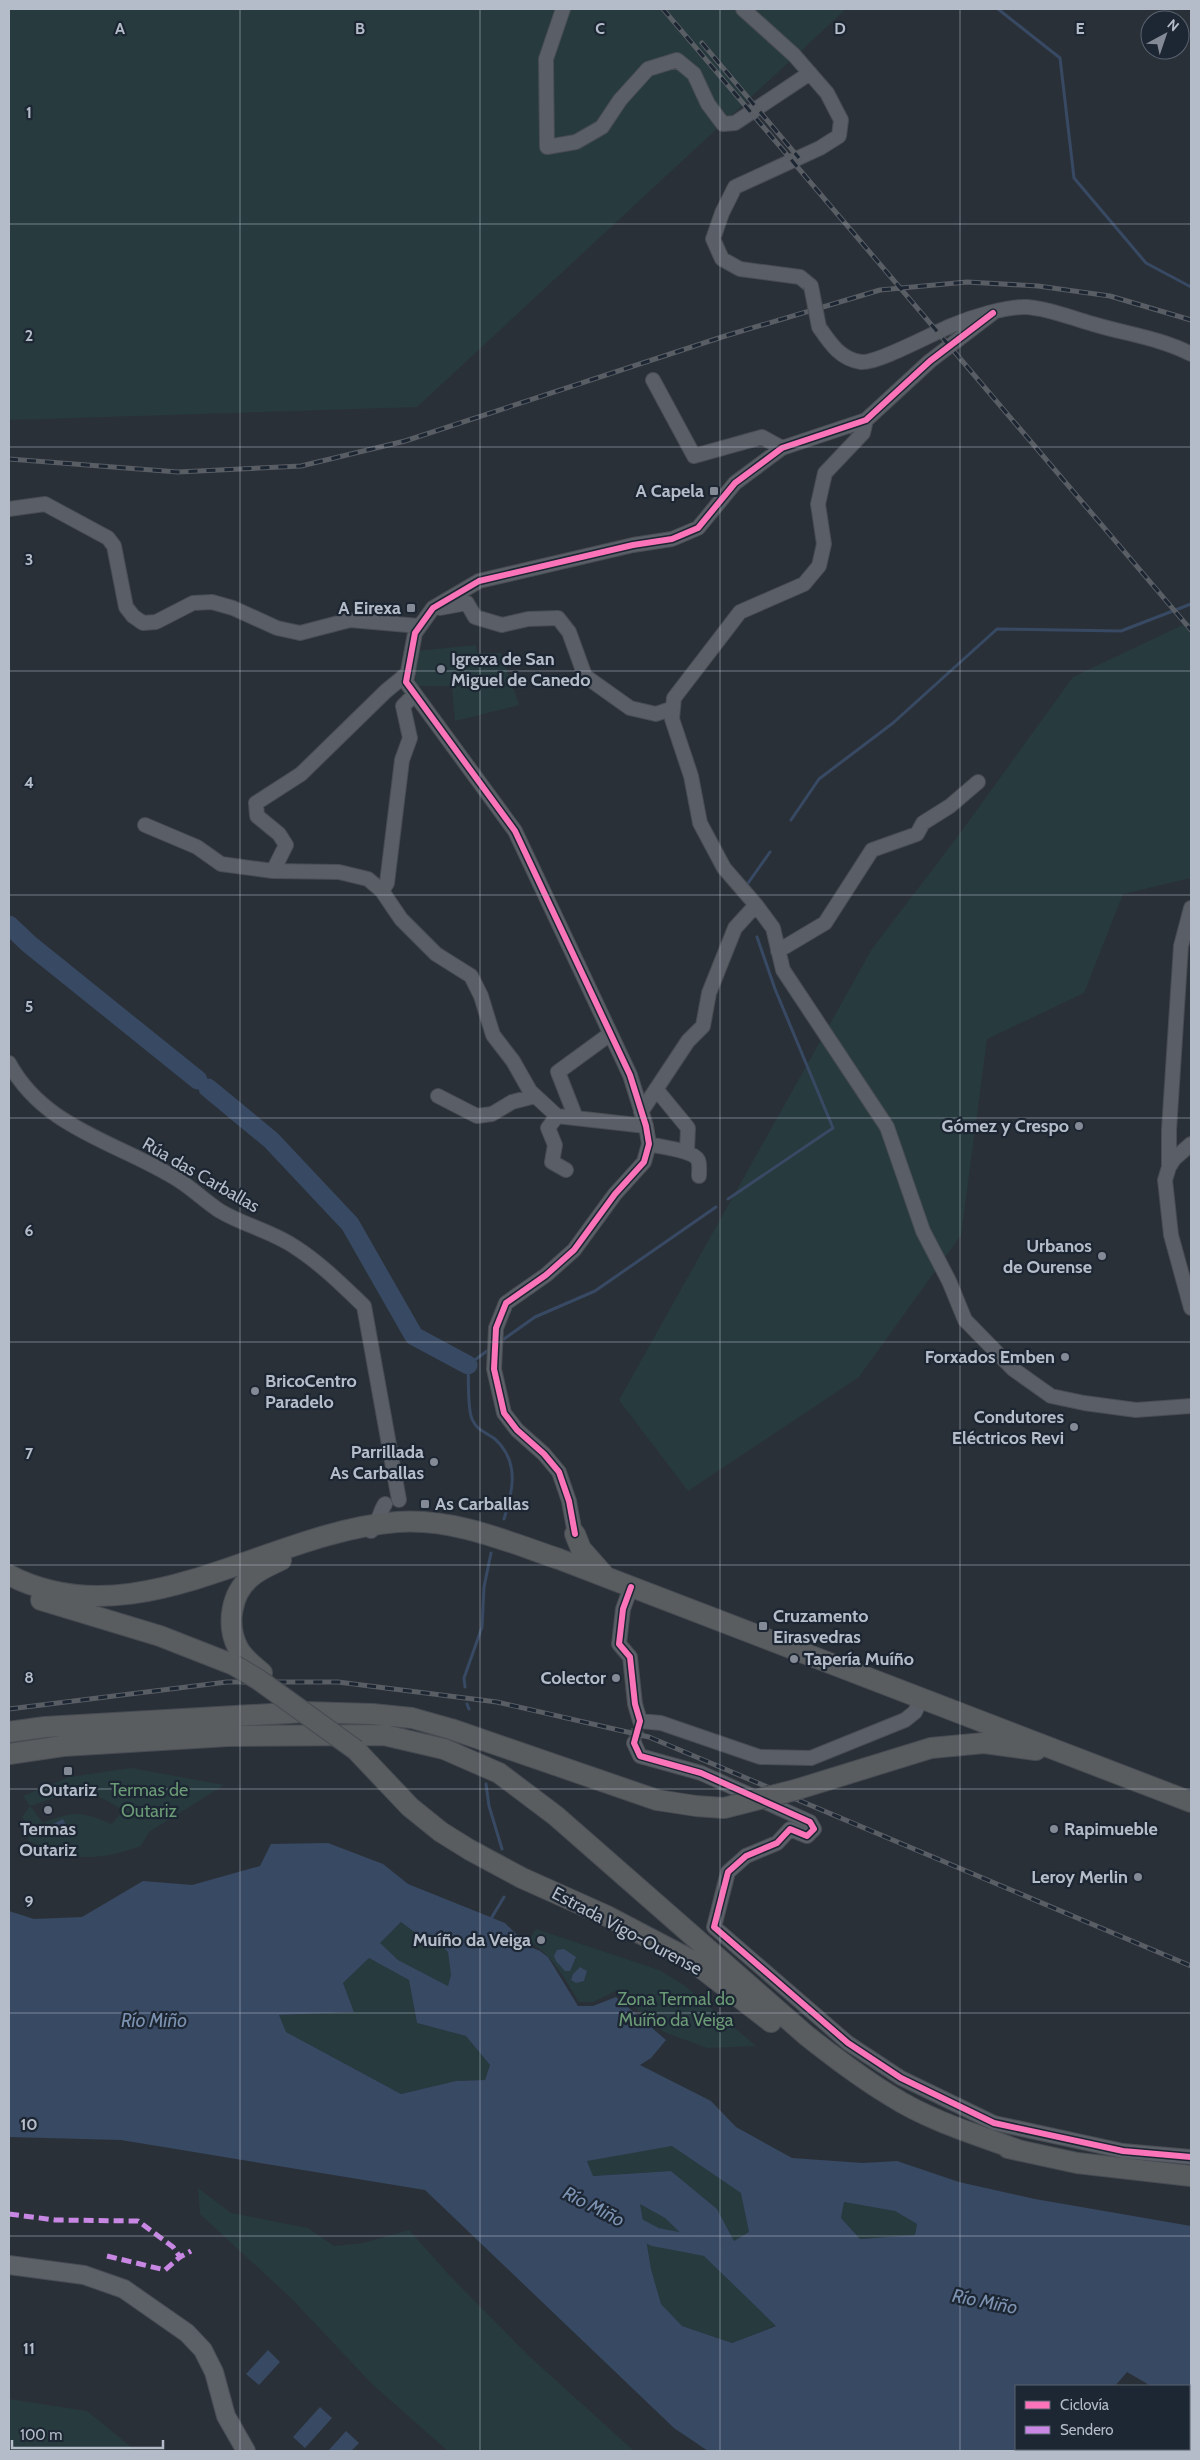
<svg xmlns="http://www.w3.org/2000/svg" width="1200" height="2460" font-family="Cabin,sans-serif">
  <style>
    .green { fill: #273a3e; fill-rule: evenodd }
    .water { fill: #384963; fill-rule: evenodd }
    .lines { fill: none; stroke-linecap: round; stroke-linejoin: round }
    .stream { stroke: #384963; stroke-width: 3 }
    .river { stroke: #384963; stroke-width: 19 }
    .minor-tunnel { stroke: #3f454e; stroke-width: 14; stroke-dasharray: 14 7; stroke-linecap: butt }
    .minor-casing { stroke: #484c53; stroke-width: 16 }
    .major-casing { stroke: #484c55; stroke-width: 20 }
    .highway-casing { stroke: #474c53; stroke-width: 22 }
    .minor { stroke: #5a5e66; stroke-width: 14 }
    .major { stroke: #5c6168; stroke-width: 18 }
    .highway { stroke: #5a5d60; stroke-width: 20 }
    .rail-casing { stroke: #595d64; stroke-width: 5 }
    .rail { stroke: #1d2633; stroke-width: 3; stroke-dasharray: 9; stroke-linecap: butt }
    .minor-bridge-casing { stroke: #484c53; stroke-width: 16; stroke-linecap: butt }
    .highway-bridge-casing { stroke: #474c53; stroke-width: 22; stroke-linecap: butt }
    .minor-bridge { stroke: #5a5e66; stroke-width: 14 }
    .highway-bridge { stroke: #5a5d60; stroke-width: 20 }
    .quiet { stroke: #c787e3; stroke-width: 5; stroke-dasharray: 10 5; stroke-linecap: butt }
    .cycleway-casing { stroke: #1d2633; stroke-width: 9 }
    .cycleway { stroke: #fb73b8; stroke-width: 6 }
    .grid { fill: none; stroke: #b4bcc9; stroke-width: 1; stroke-opacity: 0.55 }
    .poi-dot { fill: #848b96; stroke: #1d2633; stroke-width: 2 }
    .labels { text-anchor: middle; stroke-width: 4.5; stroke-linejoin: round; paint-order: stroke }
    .poi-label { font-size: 18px; font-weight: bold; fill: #b4bcc9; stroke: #1d2633; text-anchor: end }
    .street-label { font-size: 18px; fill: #b4bcc9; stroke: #1d2633 }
    .park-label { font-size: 18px; fill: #6b9a76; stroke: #1d2633 }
    .water-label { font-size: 19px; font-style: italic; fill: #7c92b1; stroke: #1d2633 }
    .grid-label { font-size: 16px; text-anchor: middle; font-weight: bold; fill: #b4bcc9; stroke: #1d2633; stroke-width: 4.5; stroke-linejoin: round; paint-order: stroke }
  </style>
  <rect width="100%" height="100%" fill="#2a3038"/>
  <path class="green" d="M 9,9 L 846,9 L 417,407 L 9,420 Z
    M 1191,621 L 1191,878 L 1123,894 L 1084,993 L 987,1039 L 961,1235 L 859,1377 L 688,1491 L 619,1400 L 872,949 L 958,836 L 1073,677 Z
    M 476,645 L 477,653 L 501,653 L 519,705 L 455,721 L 452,686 L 415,686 L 416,651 Z
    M 131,1768 L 224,1785 L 149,1832 L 141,1846 C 96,1862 70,1861 27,1840 L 33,1830 L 22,1817 L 30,1806 L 23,1796 L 69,1777 ZM 80,1794 L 102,1798 L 123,1810 L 112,1824 C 81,1812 75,1810 43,1823 L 30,1806 L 59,1796 Z
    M 402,1922 L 425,1940 L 438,1943 L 448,1952 L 451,1975 L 448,1986 L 398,1960 L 379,1943 Z
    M 536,1929 L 659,1970 L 684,1985 L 756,2046 L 707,2048 L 664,2032 L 616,1991 L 593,2002 L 579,2002 C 564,1978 553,1955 528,1941 ZM 580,1967 L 587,1972 L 584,1981 L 576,1983 L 571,1980 L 573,1974 Z
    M 369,1958 L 409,1980 L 417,2023 L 466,2036 L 490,2065 L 485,2080 L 456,2081 L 401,2094 L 286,2032 L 279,2015 L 354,2012 L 343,1983 Z
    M 672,2146 L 742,2193 L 749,2232 L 734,2241 L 717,2209 L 671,2171 L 592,2176 L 587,2160 Z
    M 198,2188 L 231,2213 L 308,2228 L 334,2246 L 363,2243 L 409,2230 L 451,2277 L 530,2357 L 634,2451 L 448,2451 L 372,2384 L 291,2298 L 200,2214 Z
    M 844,2202 L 895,2211 L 917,2224 L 915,2235 L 860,2239 L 841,2218 Z
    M 639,2203 L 665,2218 L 777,2325 L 732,2343 L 682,2326 L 661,2305 L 651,2269 Z
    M 9,2399 L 87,2411 L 136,2451 L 9,2451 Z"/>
  <path class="water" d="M 63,1819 L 66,1825 L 54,1830 L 51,1835 L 47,1836 L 43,1834 L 43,1829 Z
    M 328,1843 L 383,1864 L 408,1884 L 505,1923 L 528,1946 L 540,1951 L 548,1957 L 578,2006 L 593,2006 L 616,1997 L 666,2040 L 651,2058 L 640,2065 L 711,2101 L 736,2127 L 792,2158 L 863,2163 L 897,2161 L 959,2182 L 1035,2199 L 1191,2226 L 1191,2409 L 1189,2408 L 1189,2386 L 1151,2386 L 1127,2372 L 1115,2386 L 1016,2386 L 1016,2449 L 1086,2449 L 1085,2451 L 708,2451 L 674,2428 L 425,2190 L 121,2140 L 9,2137 L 9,1911 L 34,1919 L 82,1917 L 143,1881 L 192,1885 L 260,1866 L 271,1844 ZM 401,1922 L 425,1940 L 439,1943 L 448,1952 L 451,1975 L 448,1986 L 398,1960 L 380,1943 ZM 369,1958 L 409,1980 L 417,2023 L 466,2036 L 490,2065 L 485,2080 L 456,2081 L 401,2094 L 286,2032 L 279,2015 L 354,2012 L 343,1983 ZM 672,2146 L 741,2193 L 749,2232 L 734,2241 L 717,2209 L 671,2171 L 593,2176 L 587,2161 ZM 844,2202 L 895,2211 L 917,2224 L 915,2235 L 860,2239 L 841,2218 ZM 640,2204 L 665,2218 L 776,2326 L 732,2343 L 682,2326 L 661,2304 L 651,2269 Z
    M 564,1949 L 576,1957 L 570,1971 L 565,1971 L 556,1961 L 554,1956 L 557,1950 Z
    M 580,1967 L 587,1971 L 584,1981 L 576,1983 L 571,1980 L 573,1974 Z
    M 268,2350 L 280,2362 L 259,2385 L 246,2374 Z
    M 320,2407 L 332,2418 L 305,2448 L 293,2437 Z
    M 346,2431 L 359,2443 L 351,2451 L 328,2451 Z"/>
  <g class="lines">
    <path class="stream" d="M 998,9 L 1060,58 L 1074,178 L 1146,263 L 1191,287
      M 791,820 L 819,779 L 893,723 L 997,629 L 1121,631 L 1191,604
      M 746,886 L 770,852
      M 728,1199 L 833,1128 L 775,989 L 757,937
      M 504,1339 L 535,1317 L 595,1291 L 716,1207
      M 487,1351 L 468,1365 C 469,1379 467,1407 472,1419 C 477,1431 486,1432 495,1439 C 520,1462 513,1491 504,1519
      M 465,1687 L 464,1678 L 482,1627 L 484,1587 L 491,1553
      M 467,1704 L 469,1709
      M 486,1784 L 489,1806 L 502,1849
      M 492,1917 L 504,1897"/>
    <path class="river" d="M 9,925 L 29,944 L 198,1080
      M 208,1088 L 271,1140 L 350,1224 L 414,1336 L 468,1365
      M 623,2220 L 655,2237 L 718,2249"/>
    <path class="minor-tunnel" d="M 634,1743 L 640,1721"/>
    <defs>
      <path id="minor" d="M 563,9 L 546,59 L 547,147 L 576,142 L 602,127 L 620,100 L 648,69 L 677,60 L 694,74 L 708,104 L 723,124 L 735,123 L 810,73
        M 743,9 L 794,55 L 827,93 L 841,120 L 839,136 L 820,148 L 735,187 L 722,213 L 713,239 L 722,259 L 740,269 L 800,277 L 811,286
        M 819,327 C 830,343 840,359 861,362 C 877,364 935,332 953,325 C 972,317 1007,306 1027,307 C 1051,309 1071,318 1093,324 C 1126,334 1160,338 1191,354
        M 653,380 L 694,456 L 762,437 L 782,448
        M 866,420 L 863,433 L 825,473 L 818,504 L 824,544 L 819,566 L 804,584 L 740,612 L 674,698 L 672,719 L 691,776 L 700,823 L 724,868 L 756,905 L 773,928 L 783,970 L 887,1127 L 923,1231 L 949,1281 L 965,1320 L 1013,1369 L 1051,1396 L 1084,1403 L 1136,1410 L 1191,1406
        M 9,509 L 45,504 L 108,538 L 114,546 L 126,607 L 133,616 L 143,623 L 156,622 L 193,603 L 212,602 L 233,608 L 277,628 L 300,633 L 350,620 L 419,626
        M 440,608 L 467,603 L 475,617 L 502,625 L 528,619 L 558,618 L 569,632 L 585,676 L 630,708 L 656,714 L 673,708
        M 145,825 L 197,847 L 221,864 L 273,871 L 339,872 L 368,879 L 382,891 L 401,919 L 436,954 L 471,976 L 481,996 L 493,1035 L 513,1061 L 530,1091 L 557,1116 L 646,1126
        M 273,871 L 286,845 L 279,834 L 257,816 L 256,803 L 301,774 L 386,691 L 408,673
        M 382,891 L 387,883 L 402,760 L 410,738 L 403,706 L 414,695
        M 778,951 L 825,923 L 872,850 L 917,834 L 923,823 L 950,806 L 978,782
        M 9,1063 C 45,1130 121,1143 180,1181 C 194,1190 206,1202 220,1211 C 243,1225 272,1231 295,1247 C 320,1263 342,1285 364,1306 L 399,1500
        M 656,1089 L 688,1128 L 687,1151
        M 438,1096 L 477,1116 L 492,1114 L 512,1102 L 535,1096
        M 641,1112 L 688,1041 L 703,1026 L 709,993 L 735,928 L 756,905
        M 557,1116 L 548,1128 L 555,1145 L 552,1162 L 566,1170
        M 576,1118 L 558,1072 L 610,1034
        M 649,1144 C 660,1147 693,1150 698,1160 C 700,1164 699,1171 699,1176
        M 1191,1144 L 1174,1159 L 1169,1167 L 1165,1180 L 1171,1235 L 1191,1308
        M 1169,1167 L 1169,1130 L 1181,946 L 1191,908
        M 371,1531 C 379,1523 379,1513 385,1504
        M 575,1534 L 569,1501 L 559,1472 L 544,1454 L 517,1430 L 504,1413 L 494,1369 L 496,1328 L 506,1303 L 546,1275 L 574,1250 L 615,1194 L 644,1162 L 649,1144 L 646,1126 L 630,1075 L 515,831 L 406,682 L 415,633 L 433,608 L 479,581 L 633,545 L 672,539 L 698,528 L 735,483 L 782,448 L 866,420 L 930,361 L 993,313
        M 631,1587 L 623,1609 L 619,1644 L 630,1657 L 635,1704 L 640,1721 L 661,1723 L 760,1757 L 811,1758 L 905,1720 L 915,1712 L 921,1699
        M 634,1743 L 640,1756 L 701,1773 L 810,1822 L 814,1829 L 807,1836 L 790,1829 L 777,1843 L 746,1856 L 728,1872 L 714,1927 L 848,2043 L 901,2078 L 994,2123 L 1123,2151 L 1191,2157"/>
      <path id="major" d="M 9,2265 L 84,2275 L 124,2289 L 187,2333 L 203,2350 L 214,2372 L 226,2416 L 246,2451"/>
      <path id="highway" d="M 575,1534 L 581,1549 L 604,1575
        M 9,1575 C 136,1641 267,1532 397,1522 C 454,1518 506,1541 559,1559 L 1191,1802
        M 41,1600 L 160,1636 L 234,1665
        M 262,1673 C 253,1665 243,1658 238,1648 C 226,1625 231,1593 251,1577 C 260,1569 271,1565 281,1560
        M 9,1732 L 45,1727 L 305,1712 L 372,1714 L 412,1718 L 451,1729 L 657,1800 L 696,1806 L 724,1808
        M 931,1748 L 984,1743 L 1036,1750
        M 356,1750 L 410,1807 L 441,1832 L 470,1850 L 522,1878 L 607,1916 L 691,1960 L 771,2022
        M 9,1754 L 63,1746 L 228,1736 L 384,1735 L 444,1749 L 499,1773 L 556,1816 L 807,2036 C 834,2057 861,2078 891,2096 C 930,2121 978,2135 1021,2151
        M 1008,2148 L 1077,2163 L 1191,2176"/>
    </defs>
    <use href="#minor" class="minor-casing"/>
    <use href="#major" class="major-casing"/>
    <use href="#highway" class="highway-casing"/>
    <use href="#minor" class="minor"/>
    <use href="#major" class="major"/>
    <use href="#highway" class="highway"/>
    <defs>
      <path id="rail" d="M 663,9 L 1191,630
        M 702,43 L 799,158
        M 9,459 L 178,472 L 301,466 L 405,441 L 725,336 L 880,290 L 967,282 L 1038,286 L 1110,296 L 1191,320
        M 9,1709 L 227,1682 L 338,1682 L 497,1702 L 649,1737 L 1191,1966"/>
    </defs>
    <use href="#rail" class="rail-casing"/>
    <use href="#rail" class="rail"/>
    <defs>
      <path id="minor-bridge" d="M 811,286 L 819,327"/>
      <path id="highway-bridge" d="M 234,1665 L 259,1680 L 356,1750
        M 724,1808 L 795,1790 L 931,1748"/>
    </defs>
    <use href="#minor-bridge" class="minor-bridge-casing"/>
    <use href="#highway-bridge" class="highway-bridge-casing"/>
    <use href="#minor-bridge" class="minor-bridge"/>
    <use href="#highway-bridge" class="highway-bridge"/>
    <path class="quiet" d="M 9,2214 L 55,2220 L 138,2221 L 173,2247 L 180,2257 L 191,2251
      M 107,2256 L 165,2270 L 180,2257"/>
    <defs>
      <path id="cycleway" d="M 575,1534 L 569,1501 L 559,1472 L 544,1454 L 517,1430 L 504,1413 L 494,1369 L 496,1328 L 506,1303 L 546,1275 L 574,1250 L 615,1194 L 644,1162 L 649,1144 L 646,1126 L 630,1075 L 515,831 L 406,682 L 415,633 L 433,608 L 479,581 L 633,545 L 672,539 L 698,528 L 735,483 L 782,448 L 866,420 L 930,361 L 993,313
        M 631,1587 L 623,1609 L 619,1644 L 630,1657 L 635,1704 L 640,1721 L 634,1743 L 640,1756 L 701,1773 L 810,1822 L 814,1829 L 807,1836 L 790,1829 L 777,1843 L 746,1856 L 728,1872 L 714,1927 L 848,2043 L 901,2078 L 994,2123 L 1123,2151 L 1191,2157"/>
    </defs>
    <use href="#cycleway" class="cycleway-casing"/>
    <use href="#cycleway" class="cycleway"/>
  </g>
  <path class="grid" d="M 240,9 L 240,2451M 480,9 L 480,2451M 720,9 L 720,2451M 960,9 L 960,2451M 9,224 L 1191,224M 9,447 L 1191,447M 9,671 L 1191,671M 9,895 L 1191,895M 9,1118 L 1191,1118M 9,1342 L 1191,1342M 9,1565 L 1191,1565M 9,1789 L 1191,1789M 9,2013 L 1191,2013M 9,2236 L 1191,2236"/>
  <g class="poi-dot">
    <rect x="709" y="486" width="10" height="10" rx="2.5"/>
    <rect x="406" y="603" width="10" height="10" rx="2.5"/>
    <circle cx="441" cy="669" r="5"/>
    <circle cx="1079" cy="1126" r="5"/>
    <circle cx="1102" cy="1256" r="5"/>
    <circle cx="1065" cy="1357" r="5"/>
    <circle cx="255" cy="1391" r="5"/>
    <circle cx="1074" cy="1427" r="5"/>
    <circle cx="434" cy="1462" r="5"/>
    <rect x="420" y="1499" width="10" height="10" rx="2.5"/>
    <rect x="758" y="1621" width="10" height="10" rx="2.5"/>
    <circle cx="794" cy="1659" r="5"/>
    <circle cx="616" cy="1678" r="5"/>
    <rect x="63" y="1766" width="10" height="10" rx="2.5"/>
    <circle cx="48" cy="1810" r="5"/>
    <circle cx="1054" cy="1829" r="5"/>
    <circle cx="1138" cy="1877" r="5"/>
    <circle cx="541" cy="1940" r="5"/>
  </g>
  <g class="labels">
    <g class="poi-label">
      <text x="704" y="497">A Capela</text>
      <text x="401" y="614">A Eirexa</text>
      <text x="451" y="665" text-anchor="start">Igrexa de San<tspan x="451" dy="21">Miguel de Canedo</tspan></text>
      <text x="1069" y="1132">Gómez y Crespo</text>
      <text x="1092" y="1252">Urbanos<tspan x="1092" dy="21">de Ourense</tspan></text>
      <text x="1055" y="1363">Forxados Emben</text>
      <text x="265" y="1387" text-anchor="start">BricoCentro<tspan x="265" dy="21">Paradelo</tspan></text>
      <text x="1064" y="1423">Condutores<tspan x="1064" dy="21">Eléctricos Revi</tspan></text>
      <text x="424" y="1458">Parrillada<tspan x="424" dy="21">As Carballas</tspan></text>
      <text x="435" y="1510" text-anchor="start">As Carballas</text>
      <text x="773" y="1622" text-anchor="start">Cruzamento<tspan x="773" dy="21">Eirasvedras</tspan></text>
      <text x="804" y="1665" text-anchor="start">Tapería Muíño</text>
      <text x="606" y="1684">Colector</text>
      <text x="68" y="1796" text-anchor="middle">Outariz</text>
      <text x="48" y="1835" text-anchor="middle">Termas<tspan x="48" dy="21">Outariz</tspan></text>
      <text x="1064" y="1835" text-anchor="start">Rapimueble</text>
      <text x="1128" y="1883">Leroy Merlin</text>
      <text x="531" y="1946">Muíño da Veiga</text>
    </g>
    <g class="street-label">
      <text transform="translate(201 1175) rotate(30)" y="6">Rúa das Carballas</text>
      <text transform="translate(627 1931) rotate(28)" y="6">Estrada Vigo-Ourense</text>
    </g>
    <g class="park-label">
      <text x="149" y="1796">Termas de<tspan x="149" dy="21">Outariz</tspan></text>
      <text x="676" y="2005">Zona Termal do<tspan x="676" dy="21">Muíño da Veiga</tspan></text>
    </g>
    <g class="water-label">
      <text x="154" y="2027">Río Miño</text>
      <text transform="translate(594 2206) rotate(27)" y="7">Río Miño</text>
      <text transform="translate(985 2301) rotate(11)" y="7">Río Miño</text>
    </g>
  </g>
  <g class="grid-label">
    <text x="120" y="34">A</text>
    <text x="360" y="34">B</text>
    <text x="600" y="34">C</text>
    <text x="840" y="34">D</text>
    <text x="1080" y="34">E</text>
    <text x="29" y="118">1</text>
    <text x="29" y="341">2</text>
    <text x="29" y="565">3</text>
    <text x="29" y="788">4</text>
    <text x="29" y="1012">5</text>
    <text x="29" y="1236">6</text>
    <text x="29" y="1459">7</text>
    <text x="29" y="1683">8</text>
    <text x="29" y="1907">9</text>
    <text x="29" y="2130">10</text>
    <text x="29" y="2354">11</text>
  </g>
  <rect width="1200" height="2460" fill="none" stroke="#b4bcc9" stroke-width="20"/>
  <rect x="1015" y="2385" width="175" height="65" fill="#1d2633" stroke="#59626f"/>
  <rect x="1025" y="2401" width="25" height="8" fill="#fb73b8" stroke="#59626f"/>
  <text x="1060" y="2410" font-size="15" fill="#b4bcc9">Ciclovía</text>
  <rect x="1025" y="2426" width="25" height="8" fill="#c787e3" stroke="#59626f"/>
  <text x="1060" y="2435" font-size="15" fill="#b4bcc9">Sendero</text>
  <g transform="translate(1165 35) rotate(40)"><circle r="24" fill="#1d2633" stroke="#59626f"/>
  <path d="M0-4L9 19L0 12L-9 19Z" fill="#848b96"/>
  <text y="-8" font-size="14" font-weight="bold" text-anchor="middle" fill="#b4bcc9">N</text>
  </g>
  <path d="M12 2440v8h151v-8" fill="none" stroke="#b4bcc9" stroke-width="2.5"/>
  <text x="20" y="2440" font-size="15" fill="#b4bcc9" stroke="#1d2633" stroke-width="4" paint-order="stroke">100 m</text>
</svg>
